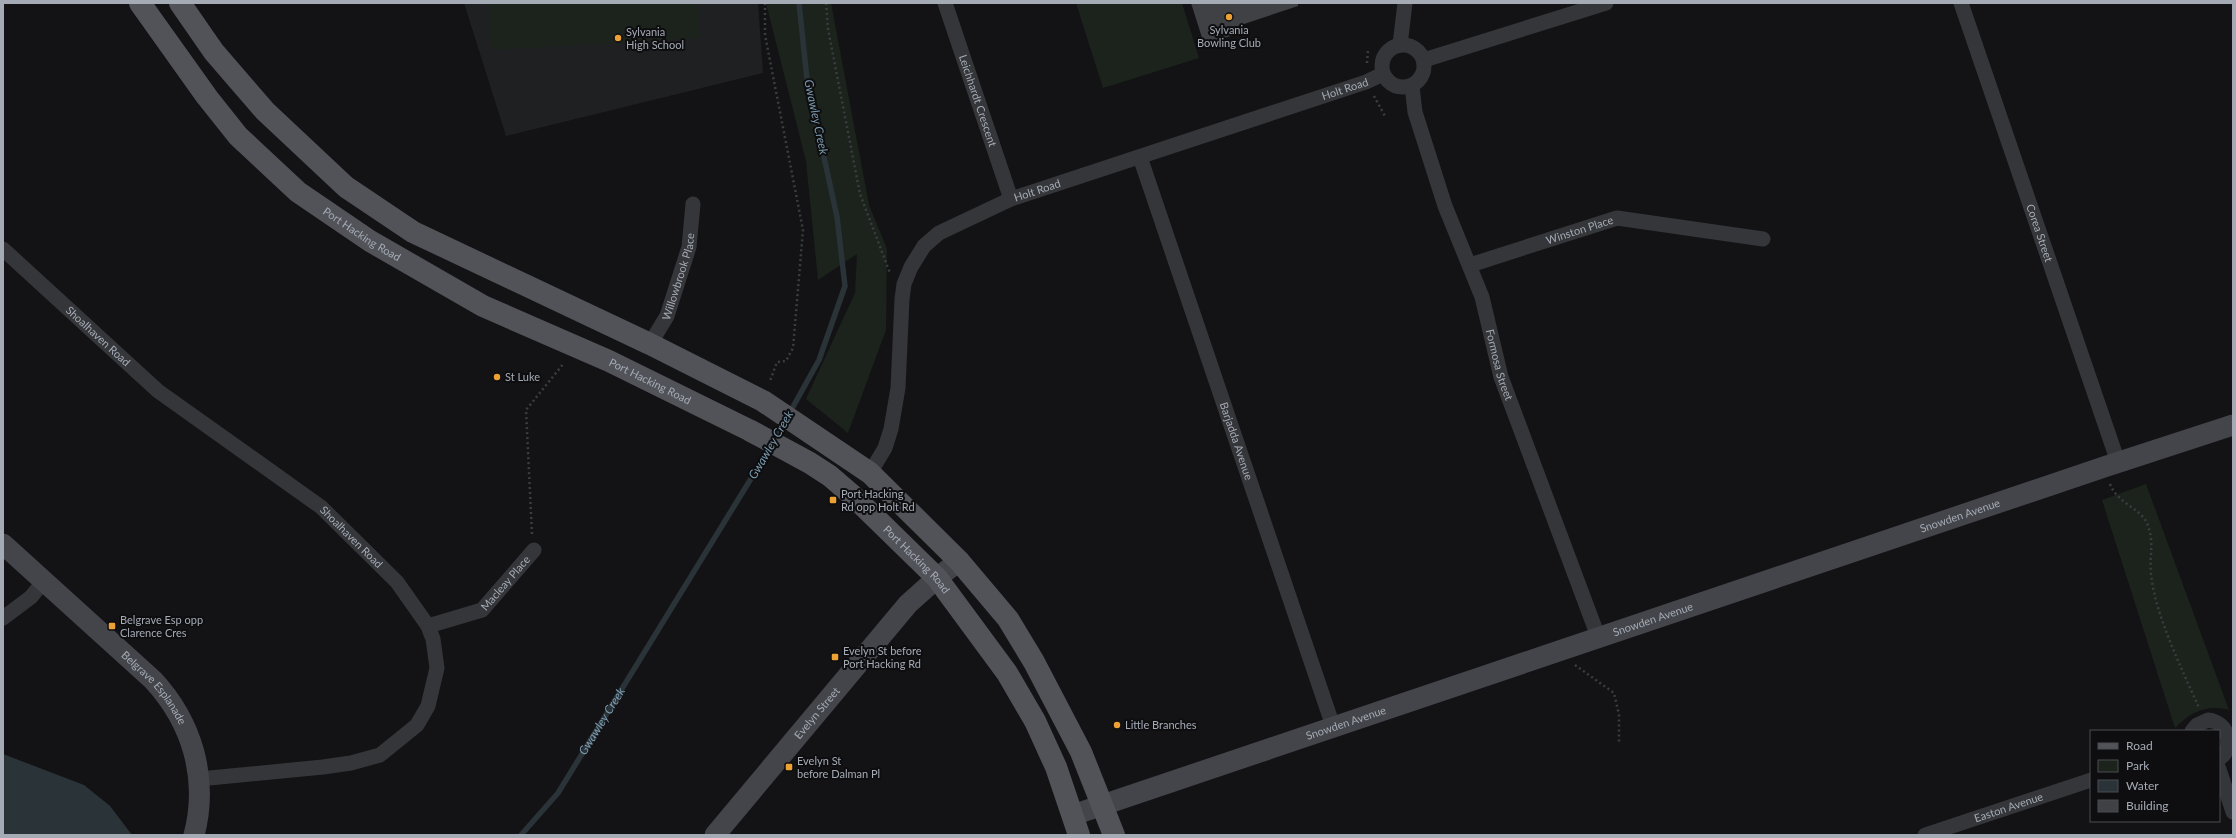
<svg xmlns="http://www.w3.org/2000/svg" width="2236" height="838" font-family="Lato,sans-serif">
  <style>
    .built { fill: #1f2022 }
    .green { fill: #1c231c }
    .water { fill: #2a3338 }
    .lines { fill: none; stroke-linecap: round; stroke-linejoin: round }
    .stream { stroke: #2a3338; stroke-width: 5.5 }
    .building { fill: #3f4145 }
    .path { stroke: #3a3d41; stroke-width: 2.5; stroke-dasharray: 2 3; stroke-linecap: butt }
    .street { stroke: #34363a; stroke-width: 15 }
    .secondary { stroke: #43454a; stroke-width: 21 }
    .primary { stroke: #515359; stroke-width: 22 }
    .poi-dot { fill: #eca135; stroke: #0e0e10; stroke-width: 1.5 }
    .labels { text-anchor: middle; stroke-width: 4; stroke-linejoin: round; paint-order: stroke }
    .poi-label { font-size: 11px; fill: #a5abb5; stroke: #0e0e10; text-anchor: start }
    .street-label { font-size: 11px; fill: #a5abb5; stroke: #0e0e10 }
    .water-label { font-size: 12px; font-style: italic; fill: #7d9baf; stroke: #0e0e10 }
  </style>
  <rect width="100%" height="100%" fill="#131315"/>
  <path class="built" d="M 464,3 L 758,3 L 763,73 L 506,136 Z"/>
  <path class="green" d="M 489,3 L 698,3 L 700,38 L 491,50 Z
    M 766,3 L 831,3 L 869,205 L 887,249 L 886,330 L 848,433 L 806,399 L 855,293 L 857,254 L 818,280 L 806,161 Z
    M 1076,3 L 1182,3 L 1199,58 L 1103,88 Z
    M 2146,484 L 2229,710 C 2207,704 2190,712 2175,728 L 2102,500 Z"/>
  <path class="water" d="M 3,754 L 84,785 L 110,806 L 132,835 L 3,835 Z"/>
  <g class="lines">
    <g class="stream">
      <path d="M 789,414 L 819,360 L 845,286 L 837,217 L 807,79 L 799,3"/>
      <path d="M 775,438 L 784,422"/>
      <path id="s1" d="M 521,835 L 558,793 L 771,446"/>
    </g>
  </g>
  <path class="building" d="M 1191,3 L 1298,3 L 1298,6 L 1235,27 L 1237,34 L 1204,44 Z"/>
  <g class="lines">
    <path class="path" d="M 765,3 L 765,35 L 803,230 L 793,348 L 786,361 L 777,362 L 770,381
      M 826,3 L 828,29 L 860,194 L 890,273
      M 1367,63 L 1368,50
      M 1374,96 L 1385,116
      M 2110,484 C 2117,503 2140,508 2147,523 C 2155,543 2149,554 2151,574 C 2155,615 2182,669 2199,708
      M 532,534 L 526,410 L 564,363
      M 1575,665 L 1614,693 L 1619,715 L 1619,744"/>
    <g class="street">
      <path id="s2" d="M 945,3 L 1011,199"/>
      <path id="s3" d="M 1961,3 L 2118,462"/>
      <circle cx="1403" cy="66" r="21"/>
      <path d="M 1400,45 L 1405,3"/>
      <path d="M 1424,60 L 1606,3"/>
      <path id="s4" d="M 1412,86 L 1415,112 L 1445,206 L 1482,297 L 1501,377 L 1599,639"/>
      <path id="s5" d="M 1140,157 L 1333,726"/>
      <path id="s6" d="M 3,249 L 158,391 L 321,507 L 397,582 L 428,626 L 433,639 L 437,668 L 428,706 L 417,725 L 380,755 L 351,763 L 323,767 L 199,779"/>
      <path id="s7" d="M 1470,265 L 1617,218 L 1763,239"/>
      <path id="s8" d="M 650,344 L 667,316 L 689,247 L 693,204"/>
      <path id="s9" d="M 870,473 L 885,448 L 891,429 L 898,388 L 902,299 L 904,284 L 911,267 L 924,246 L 939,233 L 1011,199 L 1366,82 L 1383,74"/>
      <path d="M 3,618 L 31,597 L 44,581"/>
      <path id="s10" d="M 428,626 L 482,610 L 534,550"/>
      <path d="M 2192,731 L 2197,725 L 2208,720 C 2228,722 2236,747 2219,759"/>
      <path d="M 2219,769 L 2233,812"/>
      <path id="s11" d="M 1925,835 L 2091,780"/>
    </g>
    <g class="secondary">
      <path id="s12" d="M 3,544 L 153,680 C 192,722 209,778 194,835"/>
      <path id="s13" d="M 1073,815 L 2104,467 L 2233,425"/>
      <path id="s14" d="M 715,835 L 908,604 L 937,578 L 959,561"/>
    </g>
    <g class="primary">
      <path id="s15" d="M 140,3 L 207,97 L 238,136 L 298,192 L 370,241 L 483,306 L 609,361 L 749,430 L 810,463 L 830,476 L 852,495 L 937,578 L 1007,673 L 1035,721 L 1056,767 L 1079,835"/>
      <path d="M 180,3 L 214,52 L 265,111 L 346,187 L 413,232 L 650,344 L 763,401 L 870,473 L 959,561 L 1008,619 L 1034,662 L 1081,752 L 1114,835"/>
    </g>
  </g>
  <g class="poi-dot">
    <circle cx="1229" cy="17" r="4"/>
    <circle cx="618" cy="38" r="4"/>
    <circle cx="497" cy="377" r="4"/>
    <rect x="829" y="496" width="8" height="8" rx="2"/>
    <rect x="108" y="622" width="8" height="8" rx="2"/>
    <rect x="831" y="653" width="8" height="8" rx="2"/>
    <circle cx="1117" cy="725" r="4"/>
    <rect x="785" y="763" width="8" height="8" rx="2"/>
  </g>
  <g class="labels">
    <g class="poi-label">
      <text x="1229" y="34" text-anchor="middle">Sylvania<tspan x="1229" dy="13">Bowling Club</tspan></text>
      <text x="626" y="36">Sylvania<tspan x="626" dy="13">High School</tspan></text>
      <text x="505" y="381">St Luke</text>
      <text x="841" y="498">Port Hacking<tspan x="841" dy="13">Rd opp Holt Rd</tspan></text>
      <text x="120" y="624">Belgrave Esp opp<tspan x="120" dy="13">Clarence Cres</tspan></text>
      <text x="843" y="655">Evelyn St before<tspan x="843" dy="13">Port Hacking Rd</tspan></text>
      <text x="1125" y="729">Little Branches</text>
      <text x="797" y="765">Evelyn St<tspan x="797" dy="13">before Dalman Pl</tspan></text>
    </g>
    <g class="street-label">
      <text dy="4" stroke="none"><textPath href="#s9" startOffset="689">Holt Road</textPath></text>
      <text dy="4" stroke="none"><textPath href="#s2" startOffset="103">Leichhardt Crescent</textPath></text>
      <text dy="4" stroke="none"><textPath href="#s9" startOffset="365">Holt Road</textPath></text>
      <text dy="4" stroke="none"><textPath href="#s7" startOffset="115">Winston Place</textPath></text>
      <text dy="4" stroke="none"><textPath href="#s3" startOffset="243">Corea Street</textPath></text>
      <text dy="4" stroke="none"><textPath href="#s15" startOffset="324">Port Hacking Road</textPath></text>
      <text dy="4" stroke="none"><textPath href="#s8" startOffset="74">Willowbrook Place</textPath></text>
      <text dy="4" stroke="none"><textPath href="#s6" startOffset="129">Shoalhaven Road</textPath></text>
      <text dy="4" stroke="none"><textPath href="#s4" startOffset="293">Formosa Street</textPath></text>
      <text dy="4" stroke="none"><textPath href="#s15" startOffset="648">Port Hacking Road</textPath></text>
      <text dy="4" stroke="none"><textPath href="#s5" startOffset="300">Barjadda Avenue</textPath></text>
      <text dy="4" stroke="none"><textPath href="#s13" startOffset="936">Snowden Avenue</textPath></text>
      <text dy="4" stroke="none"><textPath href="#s6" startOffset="453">Shoalhaven Road</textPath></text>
      <text dy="4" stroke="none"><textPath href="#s15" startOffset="972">Port Hacking Road</textPath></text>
      <text dy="4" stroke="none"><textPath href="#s10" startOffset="92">Macleay Place</textPath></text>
      <text dy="4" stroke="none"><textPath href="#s13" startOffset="612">Snowden Avenue</textPath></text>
      <text dy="4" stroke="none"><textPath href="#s12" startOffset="209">Belgrave Esplanade</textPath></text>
      <text dy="4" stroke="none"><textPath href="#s14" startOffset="159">Evelyn Street</textPath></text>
      <text dy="4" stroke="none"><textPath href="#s13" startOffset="288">Snowden Avenue</textPath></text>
      <text dy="4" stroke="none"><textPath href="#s11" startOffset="88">Easton Avenue</textPath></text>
    </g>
    <g class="water-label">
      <text transform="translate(816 117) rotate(78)" y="4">Gwawley Creek</text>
      <text transform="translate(771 445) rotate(-60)" y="4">Gwawley Creek</text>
      <text dy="4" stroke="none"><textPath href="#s1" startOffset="140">Gwawley Creek</textPath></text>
    </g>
  </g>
  <rect width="2236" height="838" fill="none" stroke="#a5abb5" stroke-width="8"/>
  <rect x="2090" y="730" width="130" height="92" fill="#0e0e10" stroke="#4a4d52"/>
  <rect x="2098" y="743" width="20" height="6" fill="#515359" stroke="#4a4d52"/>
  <text x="2126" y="750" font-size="12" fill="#a5abb5">Road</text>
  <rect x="2098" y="760" width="20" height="12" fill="#1c231c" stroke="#4a4d52"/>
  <text x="2126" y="770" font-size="12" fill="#a5abb5">Park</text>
  <rect x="2098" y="780" width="20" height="12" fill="#2a3338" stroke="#4a4d52"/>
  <text x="2126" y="790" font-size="12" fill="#a5abb5">Water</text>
  <rect x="2098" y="800" width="20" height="12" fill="#3f4145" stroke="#4a4d52"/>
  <text x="2126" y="810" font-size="12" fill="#a5abb5">Building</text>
</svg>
